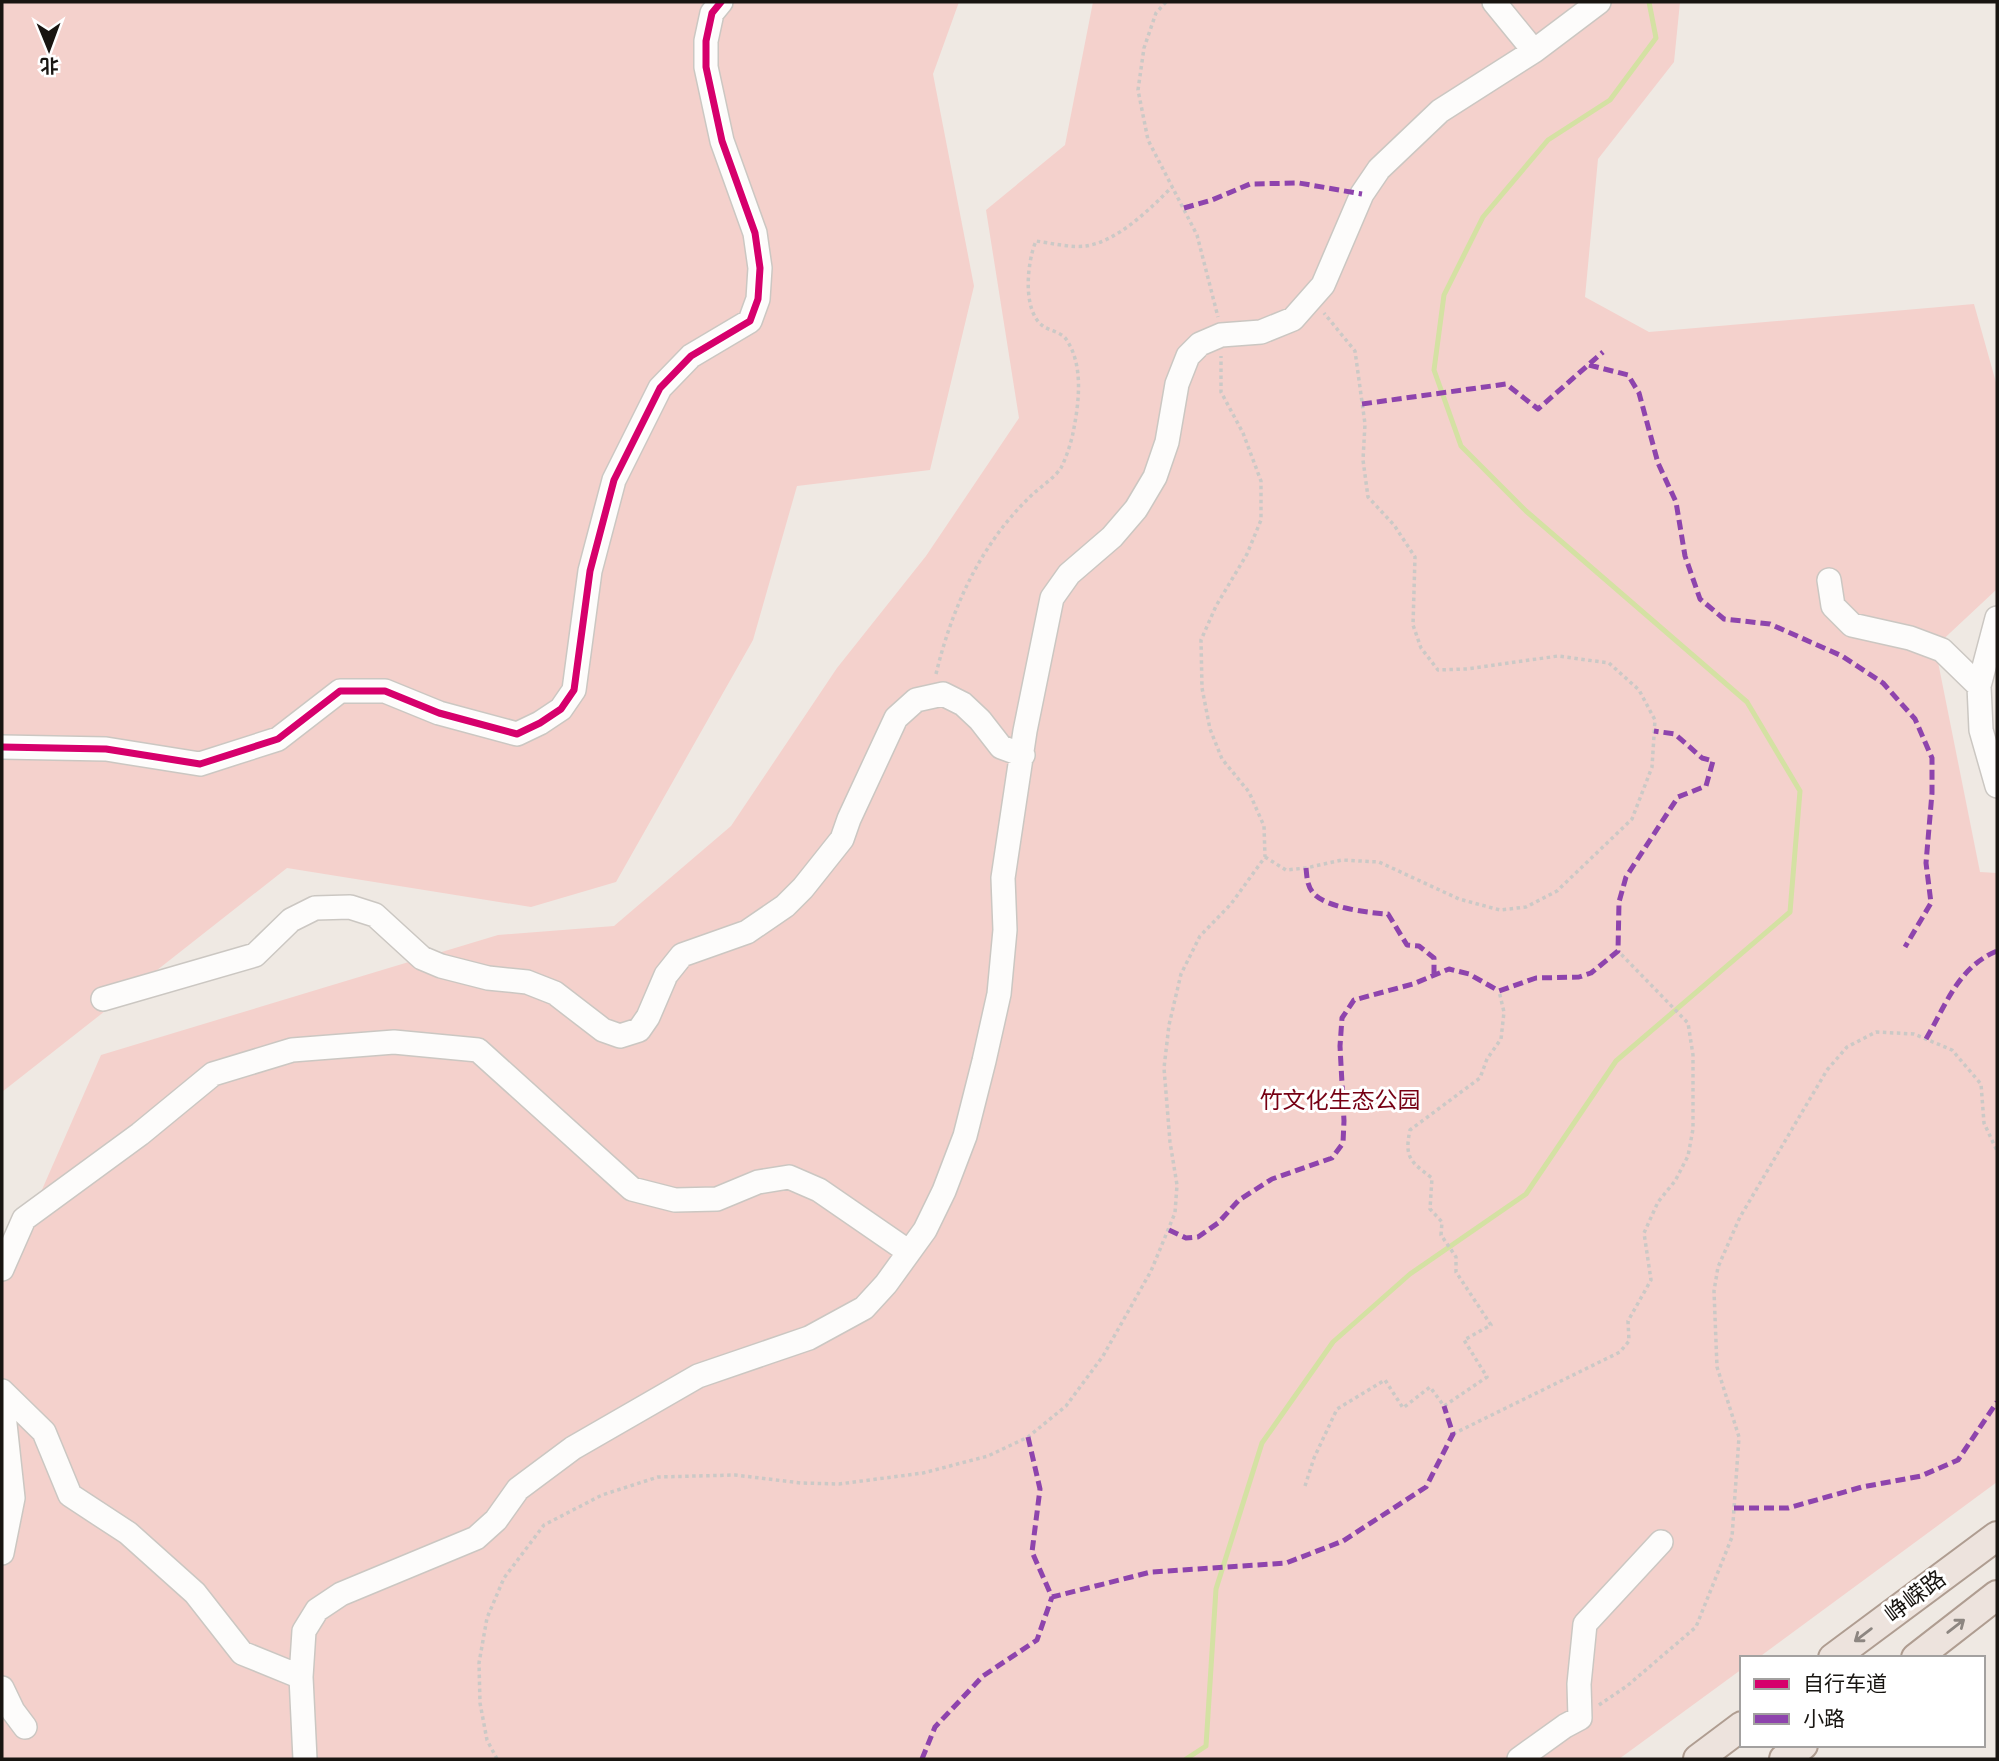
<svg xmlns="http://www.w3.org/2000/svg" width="1999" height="1761" font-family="'Roboto Condensed','Noto Sans SC',sans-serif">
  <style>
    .green { fill: #f4d1cc }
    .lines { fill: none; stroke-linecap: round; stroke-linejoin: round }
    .stream { stroke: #d4e1a3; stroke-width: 5 }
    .minor-casing { stroke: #cbc7c2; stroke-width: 26 }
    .major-casing { stroke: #af9d91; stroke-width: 32 }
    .path { stroke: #cbc9c6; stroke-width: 3.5; stroke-dasharray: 3.5 3.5; stroke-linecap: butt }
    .minor { stroke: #fdfcfb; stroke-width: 23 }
    .major { stroke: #ede3dd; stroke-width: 28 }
    .quiet { stroke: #8e44ad; stroke-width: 5; stroke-dasharray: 10 5; stroke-linecap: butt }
    .cycleway-casing { stroke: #fff; stroke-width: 11 }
    .cycleway { stroke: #d6006c; stroke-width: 7 }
    .oneway { stroke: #8d8681 }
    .labels { text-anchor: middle; stroke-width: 6; stroke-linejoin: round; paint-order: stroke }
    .park-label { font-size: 23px; fill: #770114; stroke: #fff }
    .street-label { font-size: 23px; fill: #181511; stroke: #fff }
  </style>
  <rect width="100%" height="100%" fill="#efe9e3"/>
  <path class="green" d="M 2,2 L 959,2 L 933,74 L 974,286 L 930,470 L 797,486 L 753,640 L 616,882 L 531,907 L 287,868 L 2,1092 Z
    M 1093,2 L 1680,2 L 1674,62 L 1598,159 L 1585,297 L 1649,332 L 1974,304 L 1997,386 L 1997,589 L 1935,647 L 1980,872 L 1997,873 L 1997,1482 L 1758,1658 L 1742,1658 L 1742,1669 L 1619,1759 L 2,1759 L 2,1281 L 101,1055 L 498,935 L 614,926 L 731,826 L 837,668 L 926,556 L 1019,418 L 986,210 L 1065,145 Z"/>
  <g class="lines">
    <path class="stream" d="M 1186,1759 L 1206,1746 L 1216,1589 L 1262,1443 L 1333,1342 L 1410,1274 L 1526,1194 L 1616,1061 L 1790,912 L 1800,791 L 1747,702 L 1526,511 L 1461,446 L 1434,370 L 1444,295 L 1483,217 L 1548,140 L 1610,100 L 1656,38 L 1649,2"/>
    <defs>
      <path id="minor" d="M 1494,2 L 1534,51
        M 1829,580 L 1833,606 L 1852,625 L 1910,638 L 1942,650 L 1979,686
        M 1997,618 L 1979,686 L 1981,730 L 1997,786
        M 2,747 L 106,749 L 200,764 L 278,739 L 340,691 L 385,691 L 439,713 L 517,734 L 540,723 L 561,709 L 574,690 L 590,571 L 614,480 L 660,388 L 691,356 L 750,321 L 758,299 L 760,268 L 755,233 L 722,141 L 706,67 L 706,41 L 712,13 L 721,2
        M 103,999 L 255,955 L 291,920 L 315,908 L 350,907 L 375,915 L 422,958 L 441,966 L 488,978 L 527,982 L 555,993 L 603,1030 L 620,1036 L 639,1030 L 648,1017 L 666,975 L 682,955 L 747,932 L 785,906 L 803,888 L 842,839 L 849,819 L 896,718 L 916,700 L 943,694 L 963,704 L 980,720 L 1001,747 L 1023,755
        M 2,1269 L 24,1219 L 140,1134 L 213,1074 L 292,1050 L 394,1042 L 478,1050 L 632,1189 L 675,1200 L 717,1199 L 758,1182 L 789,1177 L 819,1190 L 909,1252
        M 2,1391 L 44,1432 L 70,1495 L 128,1533 L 195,1593 L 242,1653 L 301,1677
        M 2,1396 L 13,1498 L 2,1553
        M 2,1688 L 13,1711 L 25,1727
        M 305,1759 L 301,1677 L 304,1631 L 317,1610 L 341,1594 L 476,1538 L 496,1520 L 518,1489 L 573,1448 L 698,1376 L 809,1338 L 864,1308 L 886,1284 L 925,1230 L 944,1191 L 965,1136 L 984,1061 L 999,994 L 1005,930 L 1003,878 L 1025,731 L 1052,598 L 1069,574 L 1112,537 L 1136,509 L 1155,477 L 1167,442 L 1177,384 L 1188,356 L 1200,344 L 1221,335 L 1261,332 L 1293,319 L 1323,285 L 1362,194 L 1379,169 L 1440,111 L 1534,51 L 1599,2
        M 1519,1759 L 1565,1726 L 1580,1718 L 1579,1684 L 1585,1624 L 1661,1542"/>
      <path id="major" d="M 1833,1658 L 1997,1536
        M 1916,1658 L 1997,1595
        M 1698,1759 L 1742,1726
        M 1784,1759 L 1803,1745"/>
    </defs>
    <use href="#minor" class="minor-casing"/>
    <use href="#major" class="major-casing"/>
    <path class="path" d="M 1166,2 L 1156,13 L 1144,48 L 1138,90 L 1148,140 L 1197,235 L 1218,317
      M 936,674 C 947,628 965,581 992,542 C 1004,524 1018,508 1034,493 C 1042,486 1055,477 1061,468 C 1066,458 1071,443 1073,433 C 1079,403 1084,365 1066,339 C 1061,332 1050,331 1043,326 C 1022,311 1027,262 1036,241 C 1051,243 1071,248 1086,246 C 1118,241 1150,209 1172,187
      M 1265,857 L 1286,870 L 1306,868 L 1342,860 L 1379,862 L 1459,899 L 1500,910 L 1526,907 L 1557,891 L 1632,819 L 1652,767 L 1655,720 L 1639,690 L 1609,663 L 1558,656 L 1467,669 L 1438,670 L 1421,648 L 1413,625 L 1415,557 L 1394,525 L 1368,497 L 1363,460 L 1365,424 L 1355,351 L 1324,313
      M 1453,1434 L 1620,1352 L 1629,1341 L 1628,1321 L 1651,1280 L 1644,1233 L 1658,1202 L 1675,1181 L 1688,1156 L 1693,1129 L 1693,1055 L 1688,1023 L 1618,951
      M 1305,1486 L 1314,1458 L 1337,1409 L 1385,1380 L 1403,1408 L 1430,1387 L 1444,1406 L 1487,1377 L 1464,1340 L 1491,1325 L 1456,1272 L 1456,1257 L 1441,1235 L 1442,1222 L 1430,1209 L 1432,1178 C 1411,1162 1404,1158 1410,1130 L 1480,1078 L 1487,1059 L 1501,1039 L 1504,1012 L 1499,991
      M 1599,1705 L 1627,1686 L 1696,1627 L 1732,1537 L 1739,1437 L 1717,1367 L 1714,1291 L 1718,1267 L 1740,1217 L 1827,1070 L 1847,1047 L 1876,1032 L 1914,1034 L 1952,1050 L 1981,1084 L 1984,1123 L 1997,1151
      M 497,1759 L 487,1740 L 480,1703 L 479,1663 L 487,1618 L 504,1578 L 544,1525 L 602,1495 L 658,1477 L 735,1475 L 801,1483 L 839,1484 L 923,1473 L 988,1456 L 1028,1437 L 1066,1406 L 1103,1356 L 1151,1271 L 1175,1213 L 1177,1185 L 1170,1142 L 1164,1068 L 1169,1025 L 1181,974 L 1200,936 L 1231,904 L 1265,857 L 1264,826 L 1249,792 L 1222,759 L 1210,729 L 1202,688 L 1201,640 L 1216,606 L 1247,554 L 1261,520 L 1261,481 L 1243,433 L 1221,392 L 1221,356"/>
    <use href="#minor" class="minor"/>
    <use href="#major" class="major"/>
    <path class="quiet" d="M 1184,208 L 1212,200 L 1250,184 L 1299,183 L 1362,194
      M 1589,365 L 1628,375 L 1639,393 L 1658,463 L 1676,502 L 1685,556 L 1700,599 L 1724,619 L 1770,624 L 1842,656 L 1883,683 L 1915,719 L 1932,758 L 1932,793 L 1926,863 L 1931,903 L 1905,947
      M 1362,404 L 1506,384 L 1538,409 L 1603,352
      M 1306,868 C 1307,878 1307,886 1314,894 C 1327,908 1370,913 1388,914 L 1407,945 L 1419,946 L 1434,958 L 1434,975
      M 1926,1039 C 1946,1005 1958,967 1997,951
      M 1169,1230 L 1186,1238 L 1198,1237 L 1218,1223 L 1239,1200 L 1272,1179 L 1332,1158 L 1343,1143 L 1344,1121 L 1340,1046 L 1342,1018 L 1354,1000 L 1413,984 L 1449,969 L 1469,974 L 1499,991 L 1536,978 L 1579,977 L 1591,973 L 1618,951 L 1619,902 L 1626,877 L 1678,797 L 1706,786 L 1713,761 L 1702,758 L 1675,734 L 1654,731
      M 1028,1437 L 1040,1489 L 1032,1552 L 1052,1597 L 1151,1572 L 1286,1563 L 1343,1541 L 1426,1487 L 1453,1434 L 1444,1406
      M 1734,1508 L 1788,1508 L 1862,1487 L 1921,1476 L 1958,1460 L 1997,1402
      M 922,1759 L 935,1727 L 983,1676 L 1037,1640 L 1052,1597"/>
    <defs>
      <path id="cycleway" d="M 2,747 L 106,749 L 200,764 L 278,739 L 340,691 L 385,691 L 439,713 L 517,734 L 540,723 L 561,709 L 574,690 L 590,571 L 614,480 L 660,388 L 691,356 L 750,321 L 758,299 L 760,268 L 755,233 L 722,141 L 706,67 L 706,41 L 712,13 L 721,2"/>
    </defs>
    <use href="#cycleway" class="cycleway-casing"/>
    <use href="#cycleway" class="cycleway"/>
  </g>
  <defs><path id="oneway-shaft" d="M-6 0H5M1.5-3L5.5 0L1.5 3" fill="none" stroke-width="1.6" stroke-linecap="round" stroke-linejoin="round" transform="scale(1.75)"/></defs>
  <g class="oneway">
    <use href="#oneway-shaft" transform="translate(1956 1626) rotate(-38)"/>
    <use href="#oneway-shaft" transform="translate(1863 1635) rotate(143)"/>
  </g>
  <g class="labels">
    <g class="park-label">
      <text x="1340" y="1108">竹文化生态公园</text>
    </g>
    <g class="street-label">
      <text transform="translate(1915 1596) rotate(-37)" y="8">峥嵘路</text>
    </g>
  </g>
  <rect width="1999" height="1761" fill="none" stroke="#181511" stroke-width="7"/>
  <rect x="1740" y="1656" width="245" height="91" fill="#ffffff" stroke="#a3a1a0" stroke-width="2"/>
  <rect x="1754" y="1679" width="35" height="10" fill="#d6006c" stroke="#a3a1a0" stroke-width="2"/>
  <text x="1803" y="1691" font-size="21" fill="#181511">自行车道</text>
  <rect x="1754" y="1714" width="35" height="10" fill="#8e44ad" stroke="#a3a1a0" stroke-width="2"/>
  <text x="1803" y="1726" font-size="21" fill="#181511">小路</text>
  <g transform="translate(49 49) rotate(179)" stroke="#ffffff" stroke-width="5" paint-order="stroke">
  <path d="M0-5L12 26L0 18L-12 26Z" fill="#181511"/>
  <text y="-10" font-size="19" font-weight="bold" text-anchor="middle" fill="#181511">北</text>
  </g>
</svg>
